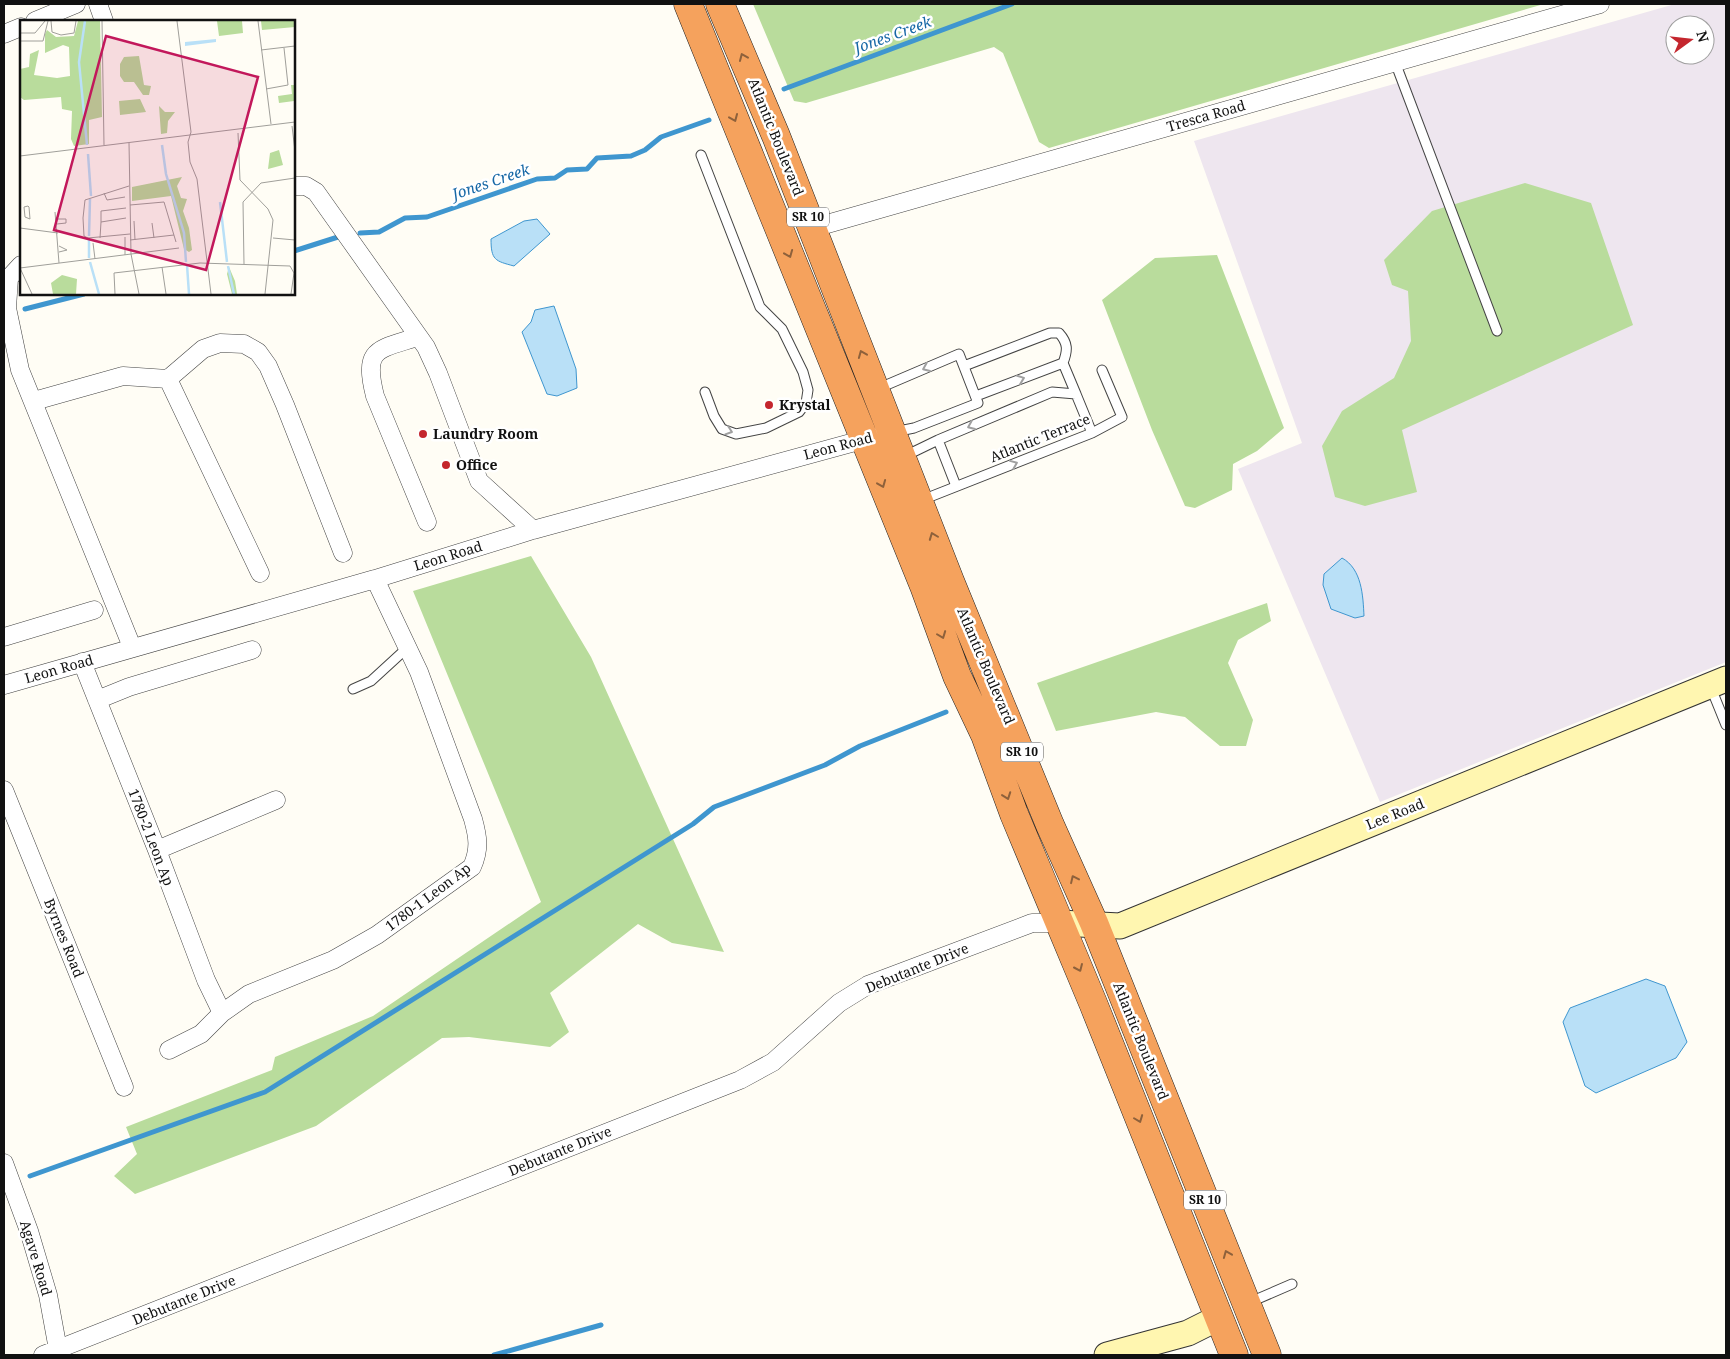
<svg xmlns="http://www.w3.org/2000/svg" width="1730" height="1359" font-family="'Noto Serif',serif">
  <style>
    .industrial { fill: #eee6ef; fill-rule: evenodd }
    .forest { fill: #b9dc9c }
    .water { fill: #b9e0f7; stroke: #3f96cf }
    .lines { fill: none; stroke-linecap: round; stroke-linejoin: round }
    .stream { stroke: #3f96cf; stroke-width: 5 }
    .lane-casing { stroke: #444; stroke-width: 11 }
    .street-casing { stroke: #444; stroke-width: 19 }
    .secondary-casing { stroke: #333; stroke-width: 27 }
    .highway-casing { stroke: #222; stroke-width: 29 }
    .lane { stroke: #fff; stroke-width: 9 }
    .street { stroke: #fff; stroke-width: 18 }
    .secondary { stroke: #fff6b0; stroke-width: 25 }
    .highway { stroke: #f5a25d; stroke-width: 28 }
    .oneway { stroke: #8e613b }
    .oneway2 { stroke: #a0a0a0 }
    .poi-dot { fill: #c4262e; stroke: #fff; stroke-width: 2 }
    .labels { text-anchor: middle; stroke-width: 5; stroke-linejoin: round; paint-order: stroke }
    .shield { fill: #fff; stroke: #585858; stroke-width: 1 }
    .shield-label { font-size: 12px; font-weight: bold; fill: #111 }
    .street-label { font-size: 14px; fill: #111; stroke: #fff }
    .poi-label { font-size: 14px; font-weight: bold; fill: #111; stroke: #fff; text-anchor: start }
    .water-label { font-size: 15px; font-style: italic; fill: #1768a6; stroke: #fff }
    .inset-river { fill: none; stroke: #b9e0f7; stroke-width: 2.5 }
    .inset-road { fill: none; stroke: #a09f9a; stroke-width: 1 }
    .view { fill: #c2185b; fill-opacity: 0.15; stroke: #c2185b; stroke-width: 2.5 }
    .inset-edge { fill: none; stroke: #111; stroke-width: 2.5 }
  </style>
  <rect width="100%" height="100%" fill="#fffdf5"/>
  <path class="industrial" d="M 1675,4 L 1726,4 L 1726,662 L 1380,802 L 1238,469 L 1302,443 L 1194,141 ZM 1675,25 L 1705,25 L 1705,55 L 1675,55 Z"/>
  <path class="forest" d="M 753,4 L 1544,4 L 1049,148 L 1039,142 L 1003,53 L 994,47 L 806,103 L 794,101 Z
    M 1525,183 L 1591,203 L 1633,325 L 1402,430 L 1417,492 L 1365,506 L 1335,497 L 1322,446 L 1342,411 L 1394,378 L 1411,341 L 1408,291 L 1392,285 L 1384,260 L 1432,211 Z
    M 1217,255 L 1284,428 L 1257,451 L 1233,464 L 1232,490 L 1195,508 L 1185,506 L 1152,430 L 1102,300 L 1155,258 Z
    M 531,556 L 591,657 L 724,952 L 672,943 L 638,924 L 550,993 L 569,1032 L 550,1047 L 469,1037 L 442,1038 L 316,1126 L 135,1194 L 114,1176 L 137,1154 L 126,1127 L 272,1070 L 275,1057 L 373,1016 L 541,902 L 413,591 Z
    M 1267,603 L 1271,621 L 1238,640 L 1228,663 L 1253,720 L 1246,746 L 1220,746 L 1185,717 L 1156,712 L 1056,731 L 1037,683 Z"/>
  <path class="water" d="M 537,219 L 550,234 L 514,266 C 495,261 491,260 491,239 L 524,221 Z
    M 554,306 L 576,369 L 577,388 L 557,396 L 547,394 L 522,332 L 531,322 L 535,310 Z
    M 1342,558 C 1362,569 1363,596 1364,616 L 1355,618 L 1331,609 L 1323,585 L 1324,574 Z
    M 1646,979 L 1665,986 L 1687,1042 L 1676,1058 L 1596,1093 L 1585,1086 L 1563,1022 L 1570,1008 Z"/>
  <g class="lines">
    <path class="stream" d="M 784,89 L 1012,4
      M 360,233 L 379,232 L 405,218 L 427,217 L 537,179 L 555,178 L 567,170 L 587,169 L 597,158 L 631,156 L 645,150 L 661,137 L 709,120
      M 294,251 L 338,237
      M 25,309 L 84,294
      M 30,1176 L 265,1092 L 693,824 L 714,807 L 825,765 L 860,746 L 946,712
      M 494,1355 L 601,1325"/>
    <defs>
      <path id="lane" d="M 1395,62 L 1497,331
        M 701,155 L 760,307 L 782,329 L 803,372 L 808,390 L 806,403 L 799,412 L 766,428 L 736,434 L 722,429 L 714,416 L 705,392
        M 1063,363 L 1076,394
        M 964,366 L 1050,333 L 1059,333 C 1068,343 1068,350 1063,363 L 976,396
        M 877,389 L 959,354 L 978,403 L 914,428 L 894,432
        M 938,440 L 1052,392 L 1076,394 L 1092,433
        M 905,456 L 938,440 L 956,486
        M 922,500 L 1092,433 L 1122,417 L 1102,370
        M 1711,688 L 1726,725
        M 353,689 L 371,681 L 407,648
        M 1248,1303 L 1292,1284"/>
      <path id="street" d="M 98,4 L 104,21
        M 35,21 L 76,4
        M 4,34 L 21,27
        M 294,186 L 306,186 L 316,192 L 426,347 L 438,373 L 479,481 L 533,530
        M 813,228 L 1600,4
        M 21,265 L 9,278 L 7,308 L 20,370 L 132,647
        M 417,337 C 377,350 363,348 375,396 L 427,522
        M 168,379 L 203,349 L 220,343 L 244,344 L 258,352 L 268,366 L 285,405 L 343,553
        M 34,401 L 123,376 L 168,379 L 260,573
        M 4,637 L 94,610
        M 82,662 L 157,850 L 206,980 L 222,1013
        M 4,685 L 375,579 L 533,530 L 873,437
        M 97,700 L 129,687 L 252,650
        M 4,790 L 124,1087
        M 157,850 L 276,800
        M 169,1050 L 201,1034 L 222,1013 L 249,994 L 333,960 L 377,935 L 472,867 C 480,849 478,837 473,819 L 419,672 L 375,579
        M 4,1163 L 29,1231 L 48,1295 L 59,1355
        M 43,1355 L 740,1080 L 773,1062 L 839,1003 L 868,985 L 1032,923 L 1059,923"/>
      <path id="secondary" d="M 1059,923 L 1120,926 L 1726,679
        M 1107,1355 L 1188,1333 L 1218,1318"/>
      <path id="highway" d="M 688,4 L 924,586 L 957,676 L 985,735 L 1014,814 L 1093,1003 L 1234,1355
        M 720,4 L 776,136 L 950,581 L 1050,825 L 1094,923 L 1267,1355"/>
    </defs>
    <use href="#lane" class="lane-casing"/>
    <use href="#street" class="street-casing"/>
    <use href="#secondary" class="secondary-casing"/>
    <use href="#highway" class="highway-casing"/>
    <use href="#lane" class="lane"/>
    <use href="#street" class="street"/>
    <use href="#secondary" class="secondary"/>
    <use href="#highway" class="highway"/>
  </g>
  <defs><path id="oneway-chevron" d="M-2-3.5L2.5 0L-2 3.5" fill="none" stroke-width="1.6" stroke-linecap="round" stroke-linejoin="round" transform="scale(1.25)"/></defs>
  <g class="oneway">
    <use href="#oneway-chevron" transform="translate(743 57) rotate(-113)"/>
    <use href="#oneway-chevron" transform="translate(734 118) rotate(67)"/>
    <use href="#oneway-chevron" transform="translate(789 254) rotate(68)"/>
    <use href="#oneway-chevron" transform="translate(862 354) rotate(-112)"/>
    <use href="#oneway-chevron" transform="translate(882 484) rotate(68)"/>
    <use href="#oneway-chevron" transform="translate(933 536) rotate(-111)"/>
    <use href="#oneway-chevron" transform="translate(942 635) rotate(69)"/>
    <use href="#oneway-chevron" transform="translate(1007 796) rotate(70)"/>
    <use href="#oneway-chevron" transform="translate(1074 879) rotate(-115)"/>
    <use href="#oneway-chevron" transform="translate(1079 968) rotate(66)"/>
    <use href="#oneway-chevron" transform="translate(1139 1119) rotate(69)"/>
    <use href="#oneway-chevron" transform="translate(1227 1254) rotate(-112)"/>
  </g>
  <g class="oneway2">
    <use href="#oneway-chevron" transform="translate(926 368) rotate(157)"/>
    <use href="#oneway-chevron" transform="translate(1021 379) rotate(-21)"/>
    <use href="#oneway-chevron" transform="translate(971 426) rotate(157)"/>
    <use href="#oneway-chevron" transform="translate(729 431) rotate(19)"/>
    <use href="#oneway-chevron" transform="translate(1014 464) rotate(-22)"/>
  </g>
  <g class="poi-dot">
    <circle cx="769" cy="405" r="5"/>
    <circle cx="423" cy="434" r="5"/>
    <circle cx="446" cy="465" r="5"/>
  </g>
  <g class="labels">
    <g class="shield">
      <rect x="787" y="207.5" width="42" height="19" rx="4"/>
      <rect x="1001" y="742.5" width="42" height="19" rx="4"/>
      <rect x="1184" y="1190.5" width="42" height="19" rx="4"/>
    </g>
    <g class="shield-label">
      <text x="808" y="221">SR 10</text>
      <text x="1022" y="756">SR 10</text>
      <text x="1205" y="1204">SR 10</text>
    </g>
    <g class="street-label">
      <text transform="translate(1206 116) rotate(-16)" y="5">Tresca Road</text>
      <text transform="translate(776 137) rotate(68)" y="5">Atlantic Boulevard</text>
      <text transform="translate(1040 438) rotate(-22)" y="5">Atlantic Terrace</text>
      <text transform="translate(838 446) rotate(-15)" y="5">Leon Road</text>
      <text transform="translate(448 556) rotate(-17)" y="5">Leon Road</text>
      <text transform="translate(986 666) rotate(67)" y="5">Atlantic Boulevard</text>
      <text transform="translate(59 669) rotate(-16)" y="5">Leon Road</text>
      <text transform="translate(1395 814) rotate(-22)" y="5">Lee Road</text>
      <text transform="translate(151 837) rotate(69)" y="5">1780-2 Leon Ap</text>
      <text transform="translate(428 897) rotate(-37)" y="5">1780-1 Leon Ap</text>
      <text transform="translate(64 938) rotate(68)" y="5">Byrnes Road</text>
      <text transform="translate(917 968) rotate(-22)" y="5">Debutante Drive</text>
      <text transform="translate(1141 1041) rotate(68)" y="5">Atlantic Boulevard</text>
      <text transform="translate(560 1151) rotate(-22)" y="5">Debutante Drive</text>
      <text transform="translate(36 1258) rotate(73)" y="5">Agave Road</text>
      <text transform="translate(184 1300) rotate(-22)" y="5">Debutante Drive</text>
    </g>
    <g class="poi-label">
      <text x="779" y="410">Krystal</text>
      <text x="433" y="439">Laundry Room</text>
      <text x="456" y="470">Office</text>
    </g>
    <g class="water-label">
      <text transform="translate(893 35) rotate(-20)" y="5">Jones Creek</text>
      <text transform="translate(491 182) rotate(-19)" y="5">Jones Creek</text>
    </g>
  </g>
  <g transform="translate(20 20)">
    <rect width="275" height="275" fill="#fffdf5"/>
    <path d="M 58,1 L 80,1 L 82,97 L 69,100 L 69,124 L 54,126 L 51,119 L 52,91 L 42,89 L 41,77 L 4,80 L 0,77 L 0,49 L 9,47 L 10,34 L 19,30 L 14,55 L 37,58 L 50,56 L 49,27 L 43,25 L 25,33 L 25,14 L 27,10 L 36,17 L 54,16 ZM 197,1 L 222,1 L 223,13 L 199,16 ZM 241,1 L 275,1 L 275,7 L 242,10 ZM 119,36 L 124,65 L 131,66 L 129,75 L 123,75 L 114,62 L 104,62 L 100,56 L 100,44 L 104,37 ZM 271,65 L 275,65 L 274,81 L 259,83 L 258,76 L 272,74 ZM 120,79 L 126,92 L 100,95 L 99,81 ZM 139,86 L 145,92 L 155,92 L 148,101 L 147,113 L 141,114 ZM 259,130 L 263,145 L 248,149 L 250,133 ZM 162,157 L 157,166 L 161,178 L 167,179 L 163,191 L 169,208 L 172,230 L 169,232 L 164,229 L 151,176 L 112,181 L 112,167 ZM 209,247 L 215,261 L 217,274 L 212,274 L 207,254 ZM 42,255 L 57,259 L 56,274 L 33,274 L 31,263 Z" fill="#b9dc9c"/>
    <path d="M 196,19 L 196,22 L 165,26 L 165,22 Z" fill="#b9e0f7"/>
    <path class="inset-river" d="M 65,1 L 59,42 L 67,125M 142,125 L 146,154 L 164,213 L 166,242M 68,134 L 71,176M 200,182 L 207,242M 69,216 L 70,179M 69,219 L 69,238M 70,242 L 79,274M 167,245 L 169,274M 208,246 L 214,274"/>
    <path class="inset-road" d="M 31,1 L 32,12 L 41,15 L 54,13 L 56,1M 82,1 L 84,125M 157,1 L 171,112 L 168,122 L 170,142 L 177,159 L 191,274M 238,1 L 251,104M 0,13 L 15,13 L 25,1M 0,21 L 23,21 L 28,1M 241,30 L 275,26M 246,69 L 268,65 L 264,28M 272,106 L 275,131M 218,113 L 220,160 L 248,189 L 253,200 L 245,274M 109,123 L 111,234 L 119,274M 0,136 L 275,102M 109,166 L 65,180 L 63,198 L 64,216 L 68,218 L 110,214M 84,173 L 87,180 L 105,177M 110,185 L 144,182 L 156,222M 8,186 L 9,187 L 10,199 L 5,197 L 4,187 ZM 35,192 L 39,243M 36,199 L 46,199 L 46,203 L 37,204M 114,201 L 115,220M 81,202 L 81,191 L 106,188M 132,203 L 134,218M 0,208 L 38,213M 105,217 L 105,235M 80,218 L 81,202 L 106,198M 253,218 L 275,220M 110,220 L 154,215M 73,223 L 75,239M 39,226 L 47,230 L 39,232M 224,244 L 223,182 L 241,163 L 275,158M 142,247 L 146,274M 0,248 L 159,228M 0,248 L 12,274M 95,274 L 94,253 L 180,243 L 270,246 L 274,253 L 271,274"/>
    <path class="view" d="M 86,16 L 238,57 L 186,250 L 34,210 Z"/>
    <rect width="275" height="275" class="inset-edge"/>
  </g>
  <rect width="1730" height="1359" fill="none" stroke="#111111" stroke-width="10"/>
  <g transform="translate(1690 40) rotate(75)"><circle r="24" fill="#ffffff" stroke="#a0a0a0"/>
  <path d="M0-4L9 19L0 12L-9 19Z" fill="#c4262e"/>
  <text y="-8" font-size="14" font-weight="bold" text-anchor="middle" fill="#111111">N</text>
  </g>
</svg>
